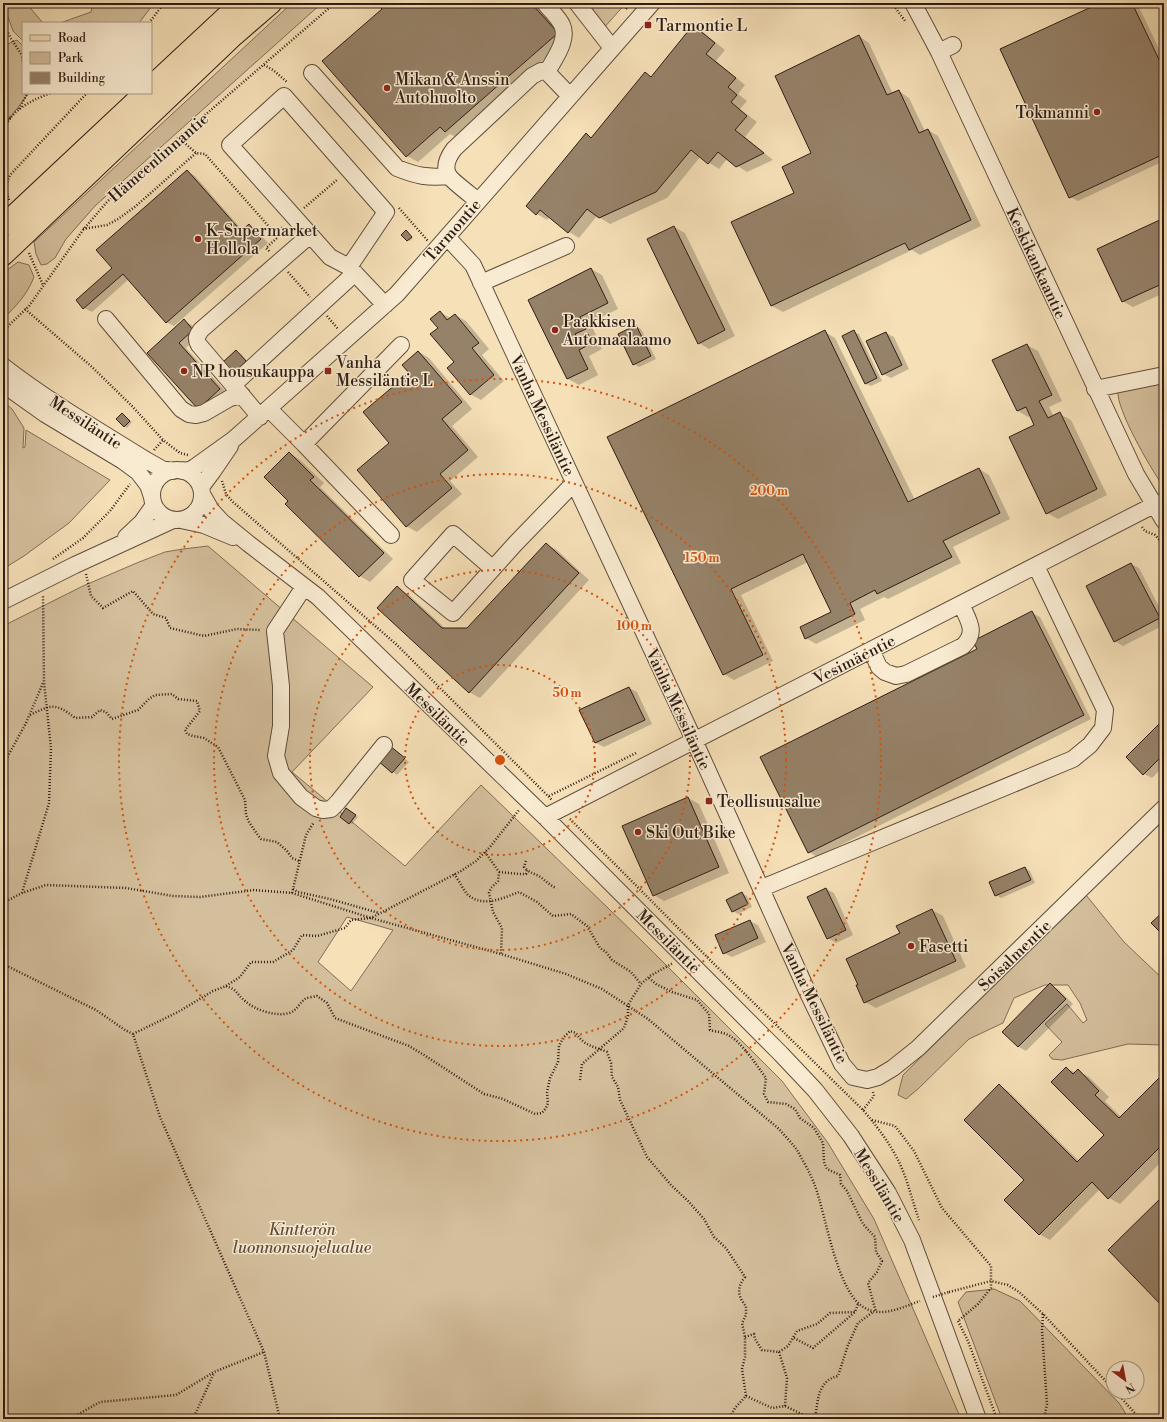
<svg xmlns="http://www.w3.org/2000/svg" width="1167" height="1422" font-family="'Libre Bodoni',serif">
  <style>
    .green { fill: #d4bf9c; stroke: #816e58; fill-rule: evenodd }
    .shadow { fill: #0003 }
    .building { fill: #968269; stroke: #2e1d14 }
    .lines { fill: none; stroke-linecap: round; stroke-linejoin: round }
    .minor-casing { stroke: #604e3d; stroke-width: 18 }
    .major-casing { stroke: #2e1d14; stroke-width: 23 }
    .path { stroke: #2e1d14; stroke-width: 2.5; stroke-dasharray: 1 2; stroke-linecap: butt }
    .minor { stroke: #f9ebd1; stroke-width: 16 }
    .major { stroke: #f6e0b8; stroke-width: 21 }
    .path-bridge { stroke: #2e1d14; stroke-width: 2.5; stroke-dasharray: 1 2; stroke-linecap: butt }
    .ring { fill: none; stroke: #d5530d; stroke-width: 2; stroke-dasharray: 2 4 }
    .poi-dot { fill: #8f2418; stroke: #f9ebd1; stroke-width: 1.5 }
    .labels { text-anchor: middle; stroke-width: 3; stroke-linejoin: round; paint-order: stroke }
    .poi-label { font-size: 16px; fill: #2e1d14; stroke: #f9ebd1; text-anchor: start }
    .street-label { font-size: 16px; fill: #2e1d14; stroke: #f9ebd1 }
    .park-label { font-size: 16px; font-style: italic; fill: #604e3d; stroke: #f9ebd1 }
    .centre { fill: #d5530d; stroke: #f9ebd1; stroke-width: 2 }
    .ring-label { font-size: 12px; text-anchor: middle; font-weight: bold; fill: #d5530d; stroke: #f9ebd1; stroke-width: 3; stroke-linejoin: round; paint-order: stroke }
  </style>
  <rect width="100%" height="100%" fill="#f6e0b8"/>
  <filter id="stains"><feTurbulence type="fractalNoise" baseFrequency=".005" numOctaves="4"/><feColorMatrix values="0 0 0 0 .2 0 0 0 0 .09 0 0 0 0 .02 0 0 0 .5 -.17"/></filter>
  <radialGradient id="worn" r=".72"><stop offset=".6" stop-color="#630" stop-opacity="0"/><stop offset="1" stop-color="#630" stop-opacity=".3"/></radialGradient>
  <path class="green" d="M 3,3 L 26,3 L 43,23 L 23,23 L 23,41 L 13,31 Z
    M 93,3 L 154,3 L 139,23 L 60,23 L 91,12 Z
    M 292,3 L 322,3 L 95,206 L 66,239 L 55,258 L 47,264 L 41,265 L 36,254 L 34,242 Z
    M 582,3 L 626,3 L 602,30 Z
    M 17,40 L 23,46 L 23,93 L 29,93 L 3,127 L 3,46 Z
    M 18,262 L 29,265 L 34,277 C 27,295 16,306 3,319 L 3,273 Z
    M 1164,380 L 1164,483 L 1161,483 C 1150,467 1116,409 1118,391 Z
    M 5,403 L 12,409 L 24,428 L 23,448 L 25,447 L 26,430 L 110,480 L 69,523 L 24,556 L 3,569 L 3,404 Z
    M 208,546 L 373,687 L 292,772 L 405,866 L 481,785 L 641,940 L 782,1081 L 828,1143 L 874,1219 L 961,1419 L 3,1419 L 3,626 L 83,586 L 139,562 L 165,552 L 183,549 ZM 347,917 L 393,930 L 351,991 L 318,962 Z
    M 1086,895 L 1124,942 L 1164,980 L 1164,1045 L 1128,1044 L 1062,1060 L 1052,1059 L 1049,1055 L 1062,1042 L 1045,1024 L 1067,1004 L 1083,1023 L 1087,1020 L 1080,1003 L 1068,985 L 1045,985 L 1014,998 L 1003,1023 L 969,1039 L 918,1089 L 906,1099 L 898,1095 L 903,1075 Z
    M 994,1289 L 1020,1301 L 1119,1403 L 1129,1419 L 1002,1419 L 958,1302 L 966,1292 Z"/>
  <path class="shadow" d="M 382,3 L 536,3 L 567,39 L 456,137 L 450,134 L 418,162 L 407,156 L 324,61 L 383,9 Z
    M 1102,3 L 1137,3 L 1164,59 L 1164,161 L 1078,201 L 1070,197 Z
    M 693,27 L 704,33 L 725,50 L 716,61 L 745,85 L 738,94 L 747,101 L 740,109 L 757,122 L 745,137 L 773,160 L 747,172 L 727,159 L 719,169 L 700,157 L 667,198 L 610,224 L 597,216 L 579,238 L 569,232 L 550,216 L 547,220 L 537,214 L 586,134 L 592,138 L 645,73 L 652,77 Z
    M 859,36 L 869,43 L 893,94 L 899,91 L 909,98 L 925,131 L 928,130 L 938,136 L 981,226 L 920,255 L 912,250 L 783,312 L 772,306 L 733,223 L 795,193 L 813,154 Z
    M 187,171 L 195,176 L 243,231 L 249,225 L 256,230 L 268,243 L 174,326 L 166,322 L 129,279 L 92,312 L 84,308 Z
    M 1164,219 L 1164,293 L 1133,307 L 1122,301 Z
    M 674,227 L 685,233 L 735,336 L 709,349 L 699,343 Z
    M 408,233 L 413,238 L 410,241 L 408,240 Z
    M 591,269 L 602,275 L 618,309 L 590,323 L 596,335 L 591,337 L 598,341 L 602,349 L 589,356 L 598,375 L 579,385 L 568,379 L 529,300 Z
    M 440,312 L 450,318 L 455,315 L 466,321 L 489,349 L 482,355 L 504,381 L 481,400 L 470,394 L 455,362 L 439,328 Z
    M 184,321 L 192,325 L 200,334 L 186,348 L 227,393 L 206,413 L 148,354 Z
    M 636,326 L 641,329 L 656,359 L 639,367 L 634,364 Z
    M 825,332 L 835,338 L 915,500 L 979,469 L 989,475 L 1010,519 L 953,547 L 961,563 L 888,599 L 884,597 L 860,609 L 865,620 L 816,644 L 806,638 L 833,612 L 808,562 L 741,595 L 773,661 L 734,680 L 724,674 L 609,437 Z
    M 854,332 L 859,334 L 882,381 L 871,386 L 866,384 L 843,337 Z
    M 886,333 L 894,337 L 909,369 L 891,378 L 883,374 Z
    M 1027,345 L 1038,351 L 1062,401 L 1049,407 L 1054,417 L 1060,414 L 1071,420 L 1107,495 L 1058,519 L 1047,513 L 1036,426 L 1031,416 L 1028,417 L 1018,411 L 994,361 Z
    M 236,352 L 241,354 L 251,365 L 238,376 L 233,373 Z
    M 419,352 L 429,358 L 472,409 L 452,426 L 478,457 L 450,481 L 462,494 L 417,532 L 406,526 L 391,443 L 411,373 Z
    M 122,414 L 132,422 L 127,428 L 125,426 Z
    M 289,453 L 299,459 L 324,483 L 320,487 L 393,559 L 370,582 L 360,576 L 287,504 L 289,501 Z
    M 546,544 L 557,550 L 589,580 L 480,698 L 469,692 L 397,588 L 408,594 L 446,629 L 468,629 Z
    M 1131,564 L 1139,568 L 1164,616 L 1164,625 L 1123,646 L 1115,641 Z
    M 1032,613 L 1040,617 L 1091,719 L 817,857 L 809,852 L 978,649 Z
    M 629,688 L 637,692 L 652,724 L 604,747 L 596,743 L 581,711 Z
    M 1164,721 L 1164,766 L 1152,778 L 1144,774 Z
    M 390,747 L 409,762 L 397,775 L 393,772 Z
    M 688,798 L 699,804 L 729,873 L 664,901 L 654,895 L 623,826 Z
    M 348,810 L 358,817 L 352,824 L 341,817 Z
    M 1025,868 L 1030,871 L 1035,883 L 1001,898 L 996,895 Z
    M 826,889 L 834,893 L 853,935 L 836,943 L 828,938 Z
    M 742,893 L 747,896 L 752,907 L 738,914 L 733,911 Z
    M 932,910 L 943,916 L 966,967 L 876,1008 L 865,1002 L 901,934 Z
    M 750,921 L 758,925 L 766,942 L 732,957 L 724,953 Z
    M 1050,985 L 1058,989 L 1073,1004 L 1026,1051 L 1019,1047 L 1004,1032 Z
    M 1066,1068 L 1076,1073 L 1078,1071 L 1089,1077 L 1109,1097 L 1105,1101 L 1121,1117 L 1164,1074 L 1164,1159 L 1120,1204 L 1109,1198 L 1100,1189 L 1050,1240 L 1039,1234 L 999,1085 L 1009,1092 L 1079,1161 L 1106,1135 Z"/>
  <path class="building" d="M 380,3 L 531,3 L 558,33 L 445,132 L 440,127 L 406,157 L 322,61 L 382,9 L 378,5 Z
    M 1100,3 L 1132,3 L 1164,70 L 1164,154 L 1069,198 L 1000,49 Z
    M 693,25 L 715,43 L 706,54 L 736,78 L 728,87 L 737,95 L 731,102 L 747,116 L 735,130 L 764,153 L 736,167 L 718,152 L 708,164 L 691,150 L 656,192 L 599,218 L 587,209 L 568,233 L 540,210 L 536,215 L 526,206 L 586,133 L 591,138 L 645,72 L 651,77 Z
    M 859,35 L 887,95 L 899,90 L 919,133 L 928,129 L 971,220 L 909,250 L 905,243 L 771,306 L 731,222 L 794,193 L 782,167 L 811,153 L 775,76 Z
    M 187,170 L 241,231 L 249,224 L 261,239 L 166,323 L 123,274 L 83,309 L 76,300 L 112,268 L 96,250 Z
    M 1164,218 L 1164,283 L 1122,302 L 1097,249 Z
    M 674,226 L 725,330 L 698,344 L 647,239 Z
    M 406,230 L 412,237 L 407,241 L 401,235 Z
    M 591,268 L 608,303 L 580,317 L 586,329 L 575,334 L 578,339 L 588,334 L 592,343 L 579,350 L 588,369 L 567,379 L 528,300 Z
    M 440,311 L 447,320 L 455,314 L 479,343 L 472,348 L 494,375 L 470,395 L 447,368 L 454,362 L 430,334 L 438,328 L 430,319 Z
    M 184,319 L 193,330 L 179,343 L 220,389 L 198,409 L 147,353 Z
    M 636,325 L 651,356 L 633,365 L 618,334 Z
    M 825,330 L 908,502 L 979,468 L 1000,513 L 943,541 L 952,557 L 877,594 L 875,590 L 850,603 L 855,614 L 805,639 L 800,627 L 831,612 L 803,554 L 731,589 L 763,655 L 723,675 L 607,437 Z
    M 854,330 L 877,378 L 865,384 L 842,336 Z
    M 886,332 L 902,365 L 882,375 L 866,341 Z
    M 1027,344 L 1052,395 L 1039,401 L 1048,418 L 1060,412 L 1097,489 L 1046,514 L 1009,437 L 1034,425 L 1026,407 L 1017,411 L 992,360 Z
    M 236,350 L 246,361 L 233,374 L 222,363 Z
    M 418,351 L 462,402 L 442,419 L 468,450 L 440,474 L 452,488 L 406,527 L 357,470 L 389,443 L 363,412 L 409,373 L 402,365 Z
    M 122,413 L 130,421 L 124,427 L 116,419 Z
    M 289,452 L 314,477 L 310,480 L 384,553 L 359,577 L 285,504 L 288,501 L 264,477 Z
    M 546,543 L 579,573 L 469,693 L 377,608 L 397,586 L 442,628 L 467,628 Z
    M 1131,563 L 1160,618 L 1114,642 L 1086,586 Z
    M 1032,611 L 1084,715 L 808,853 L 760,757 L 977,649 L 973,641 Z
    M 629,687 L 645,720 L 595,743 L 579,710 Z
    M 1164,719 L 1164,754 L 1143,775 L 1126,757 Z
    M 390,746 L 405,758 L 392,773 L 377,760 Z
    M 688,797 L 719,867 L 653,896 L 622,826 Z
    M 346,808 L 356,815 L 349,824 L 340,817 Z
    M 1025,867 L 1031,880 L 995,896 L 989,882 Z
    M 826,888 L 846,930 L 827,939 L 807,897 Z
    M 742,892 L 748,904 L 732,912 L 726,900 Z
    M 932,909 L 956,961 L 864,1003 L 856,985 L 858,985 L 846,959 L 900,933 L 896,926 Z
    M 1164,911 L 1164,936 L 1151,923 Z
    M 750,920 L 758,938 L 723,954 L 715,935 Z
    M 1050,983 L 1066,999 L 1018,1047 L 1002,1032 Z
    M 1066,1067 L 1073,1074 L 1078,1069 L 1099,1091 L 1095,1095 L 1119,1118 L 1164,1073 L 1164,1143 L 1108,1199 L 1092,1182 L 1039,1235 L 1004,1200 L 1024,1180 L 964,1120 L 999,1084 L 1077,1162 L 1104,1135 L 1051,1082 Z
    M 1164,1195 L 1164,1308 L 1108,1250 Z"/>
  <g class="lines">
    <defs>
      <path id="minor" d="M 545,3 C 550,10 558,17 562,25 C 569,40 554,59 547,72
        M 577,3 L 612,48
        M 913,3 L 939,52 L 1136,474 L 1164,521
        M 939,52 L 953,45
        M 312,73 L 397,168 C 417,176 427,178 449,176
        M 478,201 C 472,196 452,181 449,176 C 443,167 448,157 454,149 L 532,76 L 541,71 L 547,72 L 570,96
        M 447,237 L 473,265 L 694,740 L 808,993 L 842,1064 L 853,1077 L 867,1080 L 878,1077 L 893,1068 L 918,1048 L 1164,808
        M 349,267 L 386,212 L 284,96 L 230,145 L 330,257 L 349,267 L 385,305
        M 481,283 L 566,246
        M 106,319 L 181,409 L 189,414 L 196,415 L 204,413 L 230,398 L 242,395
        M 3,366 C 48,401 98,430 146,460 L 162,469 L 173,471
        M 3,384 L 45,414 L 123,461 L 138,472 L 148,485 L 152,497
        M 233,385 L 199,345 C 195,338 197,336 201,330 L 310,235
        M 1095,389 L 1164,375
        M 269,409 L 304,444 L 391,535
        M 260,417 L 233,385 L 355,273
        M 304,444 L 401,345
        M152 495a25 25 0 1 1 50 0a25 25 0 1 1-50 0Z
        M 182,471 L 190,470 L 195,467 L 234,439 L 397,294 L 652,3
        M 201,487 L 213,471 L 230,446
        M 203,496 L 211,510 L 222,522 L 249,544 L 318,597 L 545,817 L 781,1054 L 815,1090 L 851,1136 L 888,1193 L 912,1240 L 978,1419
        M 181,520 L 204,525 L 233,537
        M 126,537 L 142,522 L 154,505
        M 492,568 L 453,534 L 412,580 L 453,613 L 515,544 L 574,483
        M 304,587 L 275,631 L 281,686 L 281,726 L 276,756 L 281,773 L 301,797 L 316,808 L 323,810 L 331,809 L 338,802 L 384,745
        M 3,601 L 75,565 L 173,520
        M 871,650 L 879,667 L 885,672 L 896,676 L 906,674 L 963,646 C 978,632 968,620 961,604
        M 545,817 L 1154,505 L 1164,502
        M 762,888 L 1073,759 L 1090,745 L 1103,728 L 1105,710 L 1036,566"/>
      <path id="major" d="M 151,87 L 241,3
        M 3,226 L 145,93
        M 3,255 L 234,35 L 271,3"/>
    </defs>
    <use href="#minor" class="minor-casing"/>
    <use href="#major" class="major-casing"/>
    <path class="path" d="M 892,3 L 905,21
      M 626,9 L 631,3
      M 3,22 L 10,37 L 23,57
      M 149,23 L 164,3
      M 22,57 L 23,63
      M 264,65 L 273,70 L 287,82
      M 19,109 L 27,94
      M 3,124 L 11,117
      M 3,133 C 6,128 8,120 12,116 C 22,105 37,98 51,93
      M 179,138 L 196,153 L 205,154 L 278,237 L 266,248 L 270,252
      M 9,200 C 6,190 6,184 10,175 L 87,93
      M 304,208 L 338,179
      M 399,208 L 428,241
      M 83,229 L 107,225 L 118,219 L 136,206 L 196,153
      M 275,234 L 284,226
      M 29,253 L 43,285
      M 288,272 L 310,297
      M 25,309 L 92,367 L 132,406 L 163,440 L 180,453 L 188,455
      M 327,316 L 338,329
      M 3,331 L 29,306 L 83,230 L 106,203 L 125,184 L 335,3
      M 154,450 L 163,440
      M 222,481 L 226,494 L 233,502 L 397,645 L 552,800
      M 1142,527 L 1145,531 L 1155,535 L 1164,545
      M 53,559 L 83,538 L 110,511 L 130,484
      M 86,574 L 91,596 L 103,608 L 133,591 L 153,614 L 166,618 L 170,628 L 204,636 L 237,629 L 261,630
      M 30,715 C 51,705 55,702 75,718 L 92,717 L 100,710 L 106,712 L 112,719 L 138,710 L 149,699 L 155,695 L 172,694 L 178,699 L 197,701 L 200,711 L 185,730 L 187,734 L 193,736 L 204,738 L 218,747 L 245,800 L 246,815 L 249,822 L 257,834 L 261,839 L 277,842 L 287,851 L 292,858 L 299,861
      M 3,765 L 26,723 L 43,683
      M 549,796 L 636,753
      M 570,819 L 712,962 L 863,1110 C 876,1125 888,1141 897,1158 C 907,1177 912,1200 919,1220
      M 485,852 L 499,872 L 498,881 L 491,888 L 489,893 L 493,912 L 502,928 L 501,954
      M 526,861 L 524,867 L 527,870
      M 499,872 L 520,874 L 526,874 L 527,870 C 531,873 535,874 539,876 C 545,880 549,885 556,888
      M 454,874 C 459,880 463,890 468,895 C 484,908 503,898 519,892 L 537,902 L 553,916 L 571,914 L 587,926 L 600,948 L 606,952 L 612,960 L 631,972 L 641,984
      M 293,889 L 298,892 L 330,899 L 379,913
      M 22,893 L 49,803 L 51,748 L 44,682 L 43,595
      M 292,893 L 306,835 L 314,822
      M 3,903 L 22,893 L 46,885 L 126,888 L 173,896 L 200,897 L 254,890 L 292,893 L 371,918 L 501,954 L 566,974 L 602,989 L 648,1019 L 779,1129 C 785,1136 792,1143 797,1150 C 803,1161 811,1174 815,1186 C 826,1215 837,1294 865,1308 C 882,1318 903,1307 920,1301
      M 3,964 L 96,1010 L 125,1030 L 133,1034 L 160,1117 L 264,1352 L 280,1419
      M 649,978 L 656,984 L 672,992 L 697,1000 L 709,1014 L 710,1030 C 716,1032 723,1032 728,1035 C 742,1042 757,1066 766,1078 L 764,1094 L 768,1102 L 786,1104 L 795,1109 L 800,1118 L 814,1128 L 823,1143 L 824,1162 L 827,1169 L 840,1175 L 841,1184 L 847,1191 L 863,1224 L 875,1237 L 876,1252 L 882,1261 L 877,1272 L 868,1283 L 876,1312
      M 226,986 C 238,990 236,994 245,1001 C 255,1010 276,1017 289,1013 C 297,1011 299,1003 305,999 C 308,997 314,997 317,996 L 327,1003 L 335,1018 L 409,1046 L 424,1055 L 484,1094 L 503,1099 L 535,1114 L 542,1113 L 546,1108 L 548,1103 L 547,1092 L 550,1078 L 558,1062 L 559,1046 L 563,1038 L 570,1031 L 576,1033 C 585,1047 594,1046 607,1052 L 611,1063 L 612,1077 L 618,1087 L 620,1100 L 647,1157 L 671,1185 L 688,1201 L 704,1219 L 714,1237 L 726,1248 L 745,1277 C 737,1287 737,1296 746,1306 L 746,1315 L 742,1323 L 745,1337 L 745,1357 L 742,1369 L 746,1396 L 735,1408 L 729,1419
      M 133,1034 L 178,1012 L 213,991 L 226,986 L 240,977 L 251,962 L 273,962 L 293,950 L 302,935 L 317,936 L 345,928 L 351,920 L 371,918 L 461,871 L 476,861 L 490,847 L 519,810
      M 580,1080 L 582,1064 L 624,1028 L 628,1016 L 628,1005 L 641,984 L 650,976 L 673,963
      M 863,1110 L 874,1096 L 873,1092
      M 872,1120 L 895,1126 L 914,1151 L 942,1208 L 991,1266 L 991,1288 L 978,1304 L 958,1321
      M 949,1292 L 991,1281 L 1008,1285 L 1019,1292 L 1043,1314 L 1113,1389
      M 1043,1314 L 1042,1330 L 1047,1404 L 1044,1419
      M 958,1321 L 968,1341 L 997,1419
      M 745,1337 L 754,1334 L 755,1339 L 762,1350 L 779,1352 L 788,1346 L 797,1331 L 817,1324 L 830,1313 L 855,1312
      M 794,1338 L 813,1348 L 855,1312 L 858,1304
      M 779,1352 L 787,1378 L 785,1406
      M 1116,1392 L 1140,1419
      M 746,1396 L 772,1408 L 785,1406 L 812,1419
      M 70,1419 L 100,1402 L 176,1395 L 214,1372 L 264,1352
      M 193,1419 L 214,1373
      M 815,1419 C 818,1401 817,1381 838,1376 L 848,1345 L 858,1323 L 873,1312
      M 1129,1419 L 1136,1414
      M 1154,1419 L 1164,1411"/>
    <use href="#minor" class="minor"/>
    <use href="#major" class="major"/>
    <path class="path-bridge" d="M 933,1297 L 949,1292"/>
  </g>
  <g class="ring">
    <circle cx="500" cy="760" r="95"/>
    <circle cx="500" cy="760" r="190"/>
    <circle cx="500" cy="760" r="286"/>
    <circle cx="500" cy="760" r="381"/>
  </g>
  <g class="poi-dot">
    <rect x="644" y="21" width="8" height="8" rx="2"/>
    <circle cx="387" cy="88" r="4"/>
    <circle cx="1097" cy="112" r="4"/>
    <circle cx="198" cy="239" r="4"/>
    <circle cx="555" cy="330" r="4"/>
    <circle cx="184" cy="371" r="4"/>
    <rect x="324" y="367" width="8" height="8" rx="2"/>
    <rect x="705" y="797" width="8" height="8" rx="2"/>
    <circle cx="638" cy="832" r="4"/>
    <circle cx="911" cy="946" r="4"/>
  </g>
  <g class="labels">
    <g class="poi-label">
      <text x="656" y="31">Tarmontie L</text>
      <text x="395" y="85">Mikan &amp; Anssin<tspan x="395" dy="18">Autohuolto</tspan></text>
      <text x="1089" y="118" text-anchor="end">Tokmanni</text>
      <text x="206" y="236">K-Supermarket<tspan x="206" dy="18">Hollola</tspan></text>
      <text x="563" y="327">Paakkisen<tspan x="563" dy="18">Automaalaamo</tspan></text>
      <text x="336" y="368">Vanha<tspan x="336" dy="18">Messiläntie L</tspan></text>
      <text x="192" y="377">NP housukauppa</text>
      <text x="717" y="807">Teollisuusalue</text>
      <text x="646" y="838">Ski Out Bike</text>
      <text x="919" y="952">Fasetti</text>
    </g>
    <g class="street-label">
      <text transform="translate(158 157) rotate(-41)" y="6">Hämeenlinnantie</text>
      <text transform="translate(452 230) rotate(-49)" y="6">Tarmontie</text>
      <text transform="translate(1037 263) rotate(65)" y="6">Keskikankaantie</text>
      <text transform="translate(543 415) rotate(65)" y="6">Vanha Messiläntie</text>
      <text transform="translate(86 422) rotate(33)" y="6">Messiläntie</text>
      <text transform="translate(854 659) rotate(-27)" y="6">Vesimäentie</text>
      <text transform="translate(679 709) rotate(65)" y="6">Vanha Messiläntie</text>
      <text transform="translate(438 714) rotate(44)" y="6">Messiläntie</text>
      <text transform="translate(669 941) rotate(45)" y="6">Messiläntie</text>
      <text transform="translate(1014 955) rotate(-44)" y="6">Soisalmentie</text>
      <text transform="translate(815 1003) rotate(64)" y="6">Vanha Messiläntie</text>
      <text transform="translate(880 1185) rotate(59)" y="6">Messiläntie</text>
    </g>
    <g class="park-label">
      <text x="302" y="1235">Kintterön<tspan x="302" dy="18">luonnonsuojelualue</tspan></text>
    </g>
  </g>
  <circle cx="500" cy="760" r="6" class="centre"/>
  <g class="ring-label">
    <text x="769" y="495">200 m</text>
    <text x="702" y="562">150 m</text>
    <text x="634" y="630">100 m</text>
    <text x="567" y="697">50 m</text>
  </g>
  <rect width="1167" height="1422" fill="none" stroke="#f6e0b8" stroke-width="16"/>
  <rect x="4" y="4" width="1159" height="1414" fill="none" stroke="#2e1d14" stroke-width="2"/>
  <rect x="8" y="8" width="1151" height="1406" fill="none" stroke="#2e1d14"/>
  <rect x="22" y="22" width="130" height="72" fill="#f9ebd1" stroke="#a89985"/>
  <rect x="30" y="35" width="20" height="6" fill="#f6e0b8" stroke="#a89985"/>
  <text x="58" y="42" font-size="12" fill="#2e1d14">Road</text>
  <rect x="30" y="52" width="20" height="12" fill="#d4bf9c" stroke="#a89985"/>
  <text x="58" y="62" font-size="12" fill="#2e1d14">Park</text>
  <rect x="30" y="72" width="20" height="12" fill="#968269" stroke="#a89985"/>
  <text x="58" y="82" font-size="12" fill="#2e1d14">Building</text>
  <g transform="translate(1125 1380) rotate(148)"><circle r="19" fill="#f9ebd1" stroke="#a89985"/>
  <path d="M0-3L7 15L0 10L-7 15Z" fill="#8f2418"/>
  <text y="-6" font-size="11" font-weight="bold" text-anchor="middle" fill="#2e1d14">N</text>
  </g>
  <rect width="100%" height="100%" filter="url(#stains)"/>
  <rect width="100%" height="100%" fill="url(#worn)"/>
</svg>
